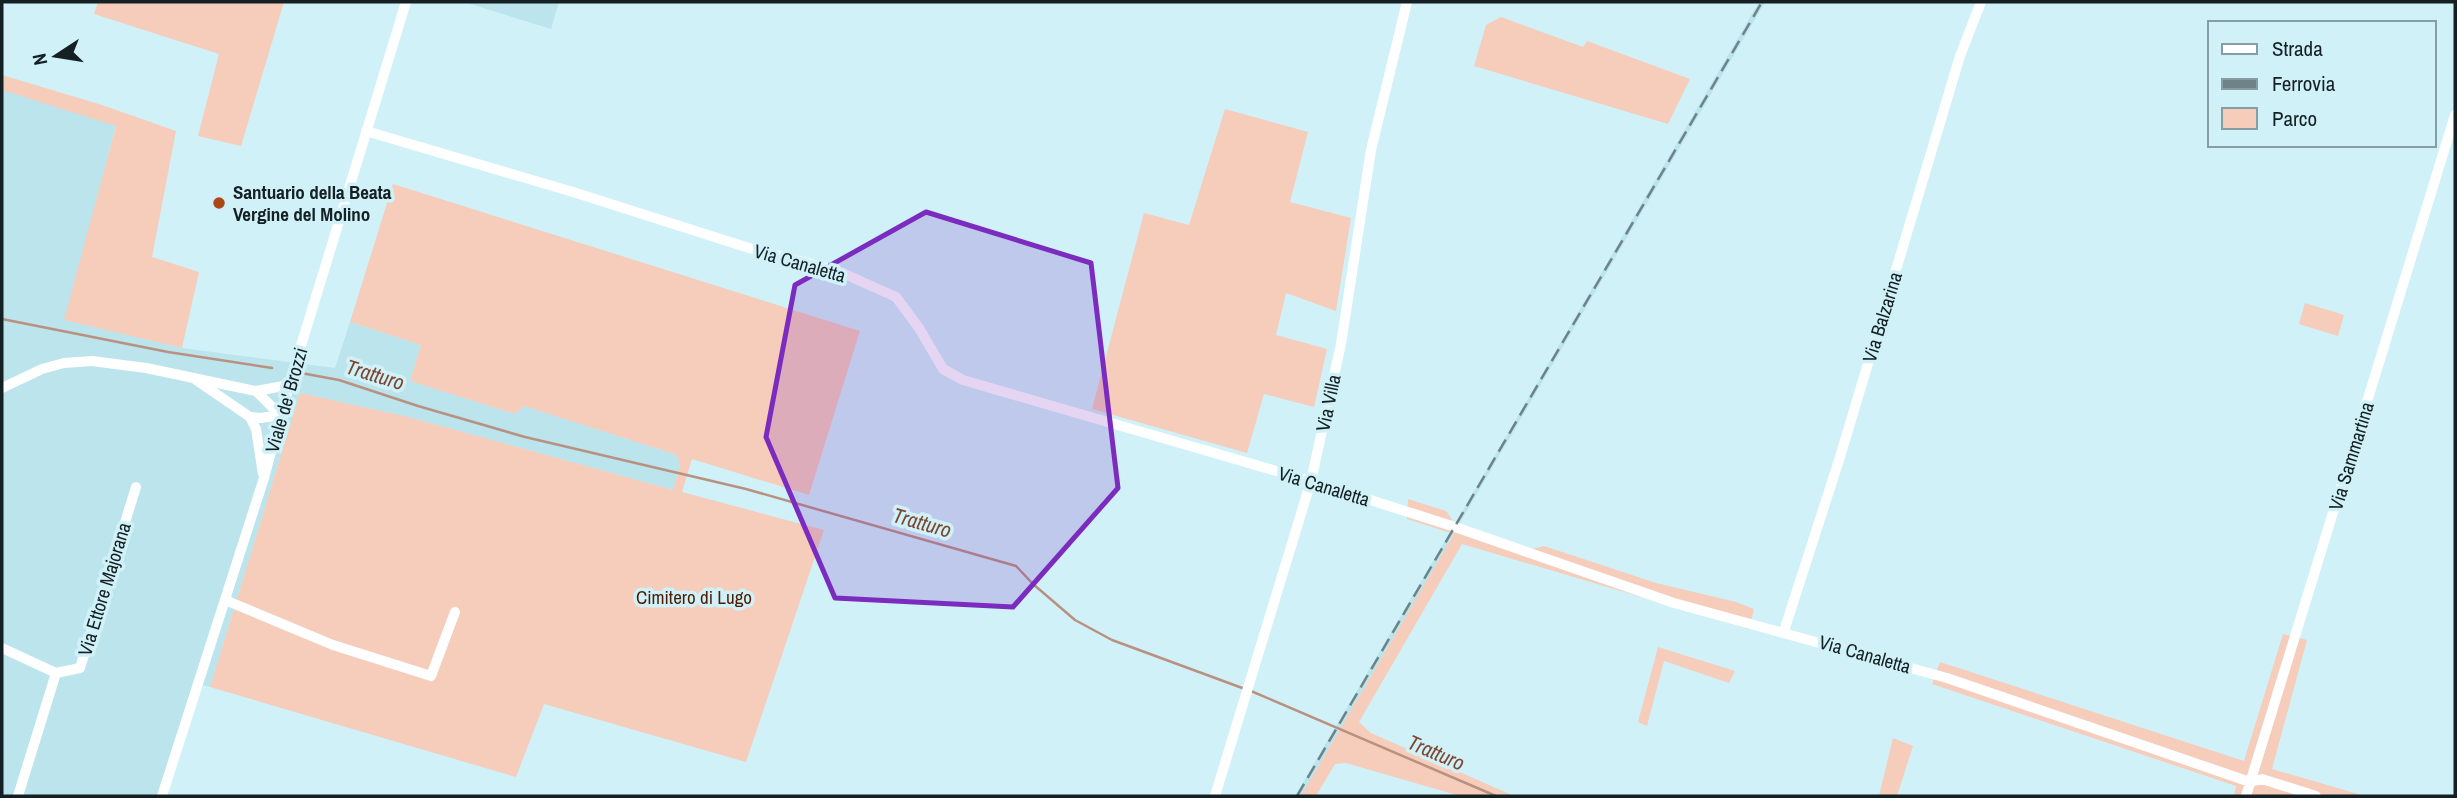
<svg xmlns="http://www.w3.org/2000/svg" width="2457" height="798" font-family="'Archivo Narrow',sans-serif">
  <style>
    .built { fill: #bbe4ec }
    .green { fill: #f6ccbb }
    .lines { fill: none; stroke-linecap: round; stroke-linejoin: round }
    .stream { stroke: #b99181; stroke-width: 2.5 }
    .minor { stroke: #fff; stroke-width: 10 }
    .rail { stroke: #6d8388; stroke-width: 2.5; stroke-dasharray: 14 7; stroke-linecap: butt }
    .marked { fill: #7b2cbf; fill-opacity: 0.2; stroke: #7b2cbf; stroke-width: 5; stroke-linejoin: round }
    .poi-dot { fill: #ac4716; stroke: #d0f1f8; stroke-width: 2.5 }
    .labels { text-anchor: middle; stroke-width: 7; stroke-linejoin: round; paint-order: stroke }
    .poi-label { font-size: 19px; font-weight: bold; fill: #142023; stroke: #d0f1f8; text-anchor: start }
    .street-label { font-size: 19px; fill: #142023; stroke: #d0f1f8 }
    .park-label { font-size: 19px; fill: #4e1b03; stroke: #d0f1f8 }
    .water-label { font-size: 21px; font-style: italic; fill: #7e462f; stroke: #d0f1f8 }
  </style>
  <rect width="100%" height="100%" fill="#d0f1f8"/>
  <path class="built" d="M 464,2 L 559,2 L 551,29 Z
    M 1759,2 L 1765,2 L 1458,526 L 1455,524 Z
    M 2,90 L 116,125 L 65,320 L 182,348 L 335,368 L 350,322 L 421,345 L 410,381 L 515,414 L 524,406 L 677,455 L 680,466 L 673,490 L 408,417 L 300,393 L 210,687 L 199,684 L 162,796 L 2,796 Z
    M 1450,532 L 1454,533 L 1443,553 L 1301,796 L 1295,796 Z"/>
  <path class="green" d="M 98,2 L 284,2 L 241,146 L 198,136 L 219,54 L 94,14 Z
    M 1501,17 L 1583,47 L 1587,41 L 1690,79 L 1668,124 L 1474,66 L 1486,25 Z
    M 2,75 L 102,105 L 176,131 L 152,257 L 199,272 L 182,348 L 64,320 L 116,126 L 2,90 Z
    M 1225,109 L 1308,132 L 1290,202 L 1351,218 L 1336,311 L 1286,293 L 1276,335 L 1327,349 L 1314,407 L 1264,394 L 1247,453 L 1092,409 L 1144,213 L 1189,225 Z
    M 393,184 L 860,331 L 809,495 L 692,459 L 682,492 L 824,530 L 746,762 L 544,704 L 516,777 L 210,687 L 300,393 L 408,417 L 673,490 L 680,466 L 677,455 L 524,406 L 515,414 L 410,381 L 421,345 L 350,322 Z
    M 2305,303 L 2344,315 L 2338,336 L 2299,324 Z
    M 1408,499 L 1446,511 L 1455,524 L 1532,549 L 1544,546 L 1656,583 L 1736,602 L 1754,609 L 1749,629 L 1462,544 L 1359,722 L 1371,733 L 1514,796 L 1460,796 L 1346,763 L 1335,764 L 1316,796 L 1301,796 L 1454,534 L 1407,519 Z
    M 2283,634 L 2307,640 L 2272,769 L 2365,796 L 2234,796 L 2236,786 L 1932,684 L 1940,662 L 2244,761 Z
    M 1658,647 L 1735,671 L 1729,683 L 1664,661 L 1647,726 L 1638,722 Z
    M 1893,738 L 1913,746 L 1897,796 L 1879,796 Z"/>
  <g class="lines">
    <path class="stream" d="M 2,319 L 168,352 L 272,368
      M 301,373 L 339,380 L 418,406 L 525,437 L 746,489 L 1016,566 L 1033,584 L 1075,620 L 1112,640 L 1245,689
      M 1251,691 L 1496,796"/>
    <path class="minor" d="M 366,131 L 573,192 L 749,248 L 838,271 L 896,297 L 919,328 L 943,369 L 963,380 L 1311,481 L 1455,527 L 1674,603 L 1947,678 L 2250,782 L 2262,779 L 2316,796
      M 196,380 L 250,417 L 261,418 L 280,415
      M 2,388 L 42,369 L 64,363 L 92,361 L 146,368 L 256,391 L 289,385
      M 256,391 L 280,415
      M 250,417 L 256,429 L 263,474
      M 225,600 L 333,645 L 431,676 L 455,612
      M 1784,631 L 1840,457 L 1960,56 L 1981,2
      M 2,648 L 56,673 L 80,668 L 136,487
      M 18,796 L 56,673
      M 162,796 L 264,478 L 289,385 L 406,2
      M 1215,796 L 1311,481 L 1341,344 L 1371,150 L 1407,2
      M 2246,796 L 2455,115"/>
    <path class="rail" d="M 1297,796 L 1762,2"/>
  </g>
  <path class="marked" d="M 926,212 L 1091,263 L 1118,488 L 1013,607 L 835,598 L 766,437 L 795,285 Z"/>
  <circle class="poi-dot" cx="219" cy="203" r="7"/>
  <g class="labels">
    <g class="poi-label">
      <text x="233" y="199">Santuario della Beata<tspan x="233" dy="22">Vergine del Molino</tspan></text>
    </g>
    <g class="street-label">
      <text transform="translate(800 263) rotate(16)" y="7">Via Canaletta</text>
      <text transform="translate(1882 317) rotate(-73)" y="7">Via Balzarina</text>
      <text transform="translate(286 400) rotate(-74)" y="7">Viale de' Brozzi</text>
      <text transform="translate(1328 403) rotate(-78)" y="7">Via Villa</text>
      <text transform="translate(2351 456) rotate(-73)" y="7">Via Sammartina</text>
      <text transform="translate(1324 486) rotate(17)" y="7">Via Canaletta</text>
      <text transform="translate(104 589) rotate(-73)" y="7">Via Ettore Majorana</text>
      <text transform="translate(1865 654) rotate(16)" y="7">Via Canaletta</text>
    </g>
    <g class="park-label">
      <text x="694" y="604">Cimitero di Lugo</text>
    </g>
    <g class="water-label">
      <text transform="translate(375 375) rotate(17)" y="7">Tratturo</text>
      <text transform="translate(922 523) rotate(16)" y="7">Tratturo</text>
      <text transform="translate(1436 753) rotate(23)" y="7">Tratturo</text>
    </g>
  </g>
  <rect width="2457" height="798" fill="none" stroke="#142023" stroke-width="7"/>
  <rect x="2208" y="21" width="228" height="126" fill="#d0f1f8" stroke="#859da3" stroke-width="2"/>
  <rect x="2222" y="44" width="35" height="10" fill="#ffffff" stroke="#859da3" stroke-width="2"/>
  <text x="2272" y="56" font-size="21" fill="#142023">Strada</text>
  <rect x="2222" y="79" width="35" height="10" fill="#6d8388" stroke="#859da3" stroke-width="2"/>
  <text x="2272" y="91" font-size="21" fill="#142023">Ferrovia</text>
  <rect x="2222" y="108" width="35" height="21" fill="#f6ccbb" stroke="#859da3" stroke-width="2"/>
  <text x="2272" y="126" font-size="21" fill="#142023">Parco</text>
  <g transform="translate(56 56) rotate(258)" stroke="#d0f1f8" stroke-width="5" paint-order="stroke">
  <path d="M0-5L12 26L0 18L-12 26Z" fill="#142023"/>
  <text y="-10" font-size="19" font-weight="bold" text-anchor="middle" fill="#142023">N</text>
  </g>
</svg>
